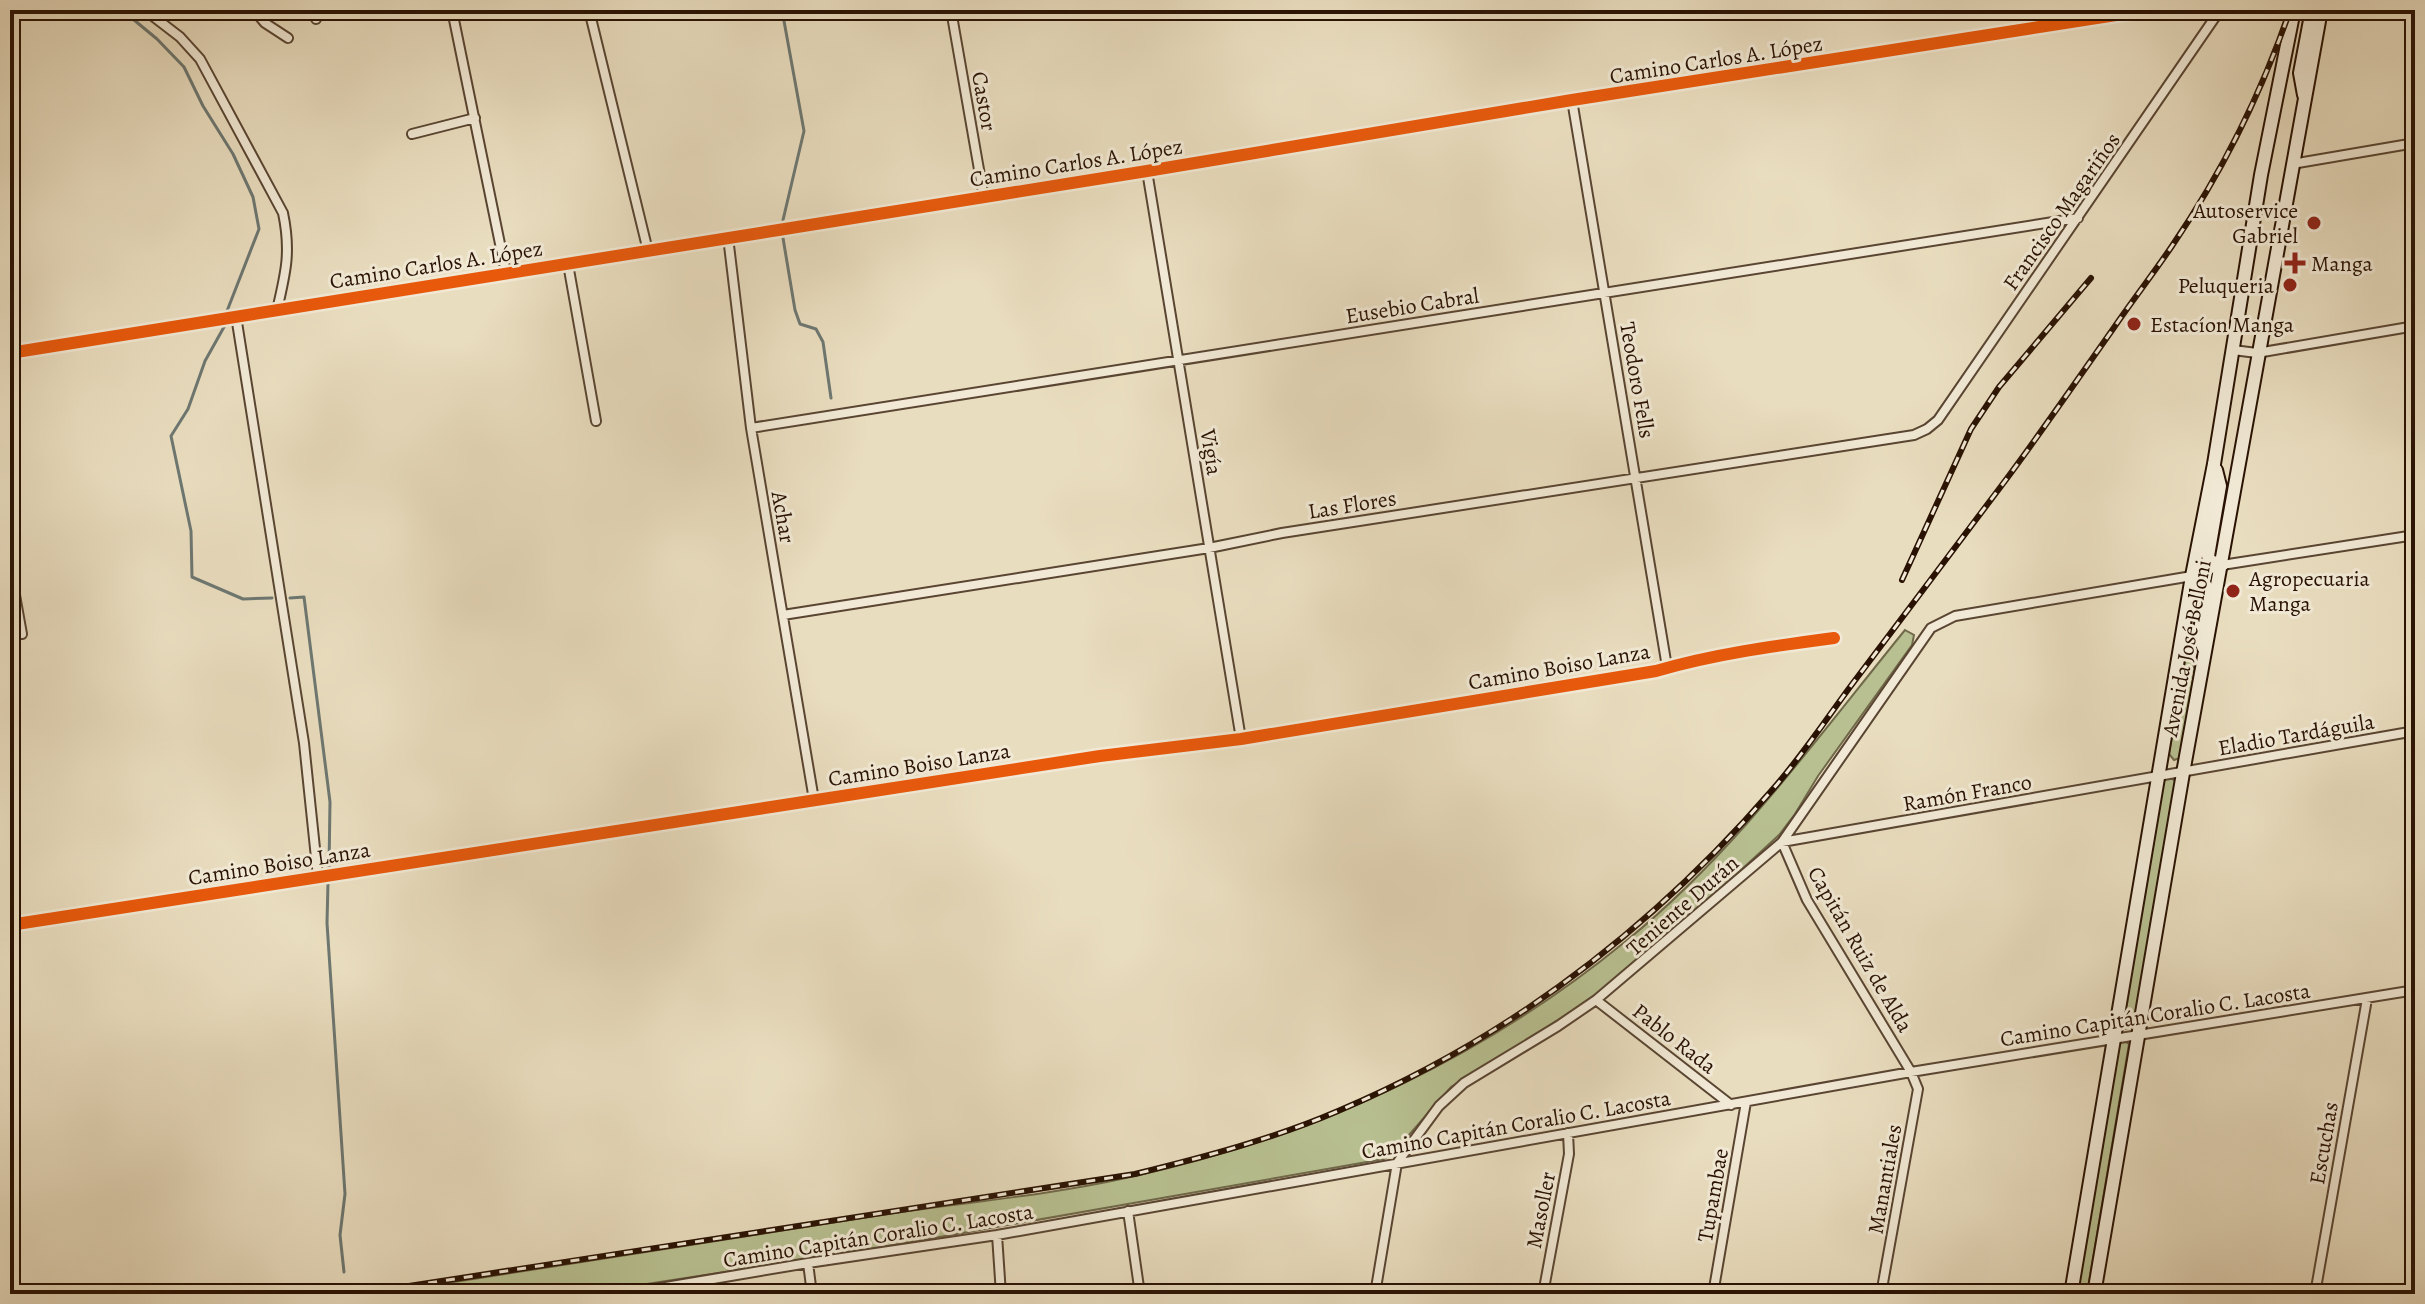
<svg xmlns="http://www.w3.org/2000/svg" width="2425" height="1304" font-family="Alegreya,serif">
  <style>
    .green { fill: #b8c091; stroke: #70694a; stroke-width: 2 }
    .lines { fill: none; stroke-linecap: round; stroke-linejoin: round }
    .stream { stroke: #6d7771; stroke-width: 3 }
    .minor-casing { stroke: #594532; stroke-width: 12 }
    .secondary-casing { stroke: #291203; stroke-width: 16 }
    .minor { stroke: #f1e9d5; stroke-width: 8 }
    .secondary { stroke: #f1e9d5; stroke-width: 12 }
    .rail-casing { stroke: #291203; stroke-width: 6 }
    .rail { stroke: #f1e9d5; stroke-width: 3; stroke-dasharray: 9; stroke-linecap: butt }
    .cycleway-casing { stroke: #f1e9d5; stroke-width: 17 }
    .cycleway { stroke: #e8590c; stroke-width: 12 }
    .poi-dot { fill: #8f2418; stroke: #f1e9d5; stroke-width: 3 }
    .labels { text-anchor: middle; stroke-width: 6; stroke-linejoin: round; paint-order: stroke }
    .street-label { font-size: 22px; fill: #291203; stroke: #f1e9d5 }
    .poi-label { font-size: 22px; fill: #291203; stroke: #f1e9d5; text-anchor: start }
  </style>
  <rect width="100%" height="100%" fill="#e9ddbf"/>
  <filter id="stains"><feTurbulence type="fractalNoise" baseFrequency=".0025" numOctaves="4"/><feColorMatrix values="0 0 0 0 .2 0 0 0 0 .09 0 0 0 0 .02 0 0 0 .5 -.17"/></filter>
  <radialGradient id="worn" r=".72"><stop offset=".6" stop-color="#630" stop-opacity="0"/><stop offset="1" stop-color="#630" stop-opacity=".3"/></radialGradient>
  <path class="green" d="M 2194,607 L 2189,643 L 2195,674 L 2180,758 L 2174,760 L 2169,754 Z
    M 1905,630 L 1914,635 L 1912,645 L 1818,776 L 1795,814 L 1779,835 L 1702,906 L 1602,991 L 1502,1057 L 1451,1087 L 1394,1152 L 1384,1159 L 843,1254 L 581,1294 L 375,1294 C 542,1269 709,1243 875,1216 C 959,1203 1044,1196 1126,1178 C 1312,1138 1478,1062 1626,941 C 1735,853 1817,738 1905,630 Z
    M 2169,777 L 2177,782 L 2175,798 L 2134,1023 L 2133,1027 L 2125,1029 L 2122,1026 L 2163,783 L 2164,778 Z
    M 2124,1041 L 2129,1044 L 2087,1294 L 2075,1294 L 2119,1042 Z"/>
  <g class="lines">
    <path class="stream" d="M 122,10 L 157,39 L 184,67 L 203,106 L 233,154 L 253,197 L 259,229 L 227,311
      M 782,10 L 804,131 L 783,220
      M 783,238 L 795,310 L 800,324 L 816,329 L 823,342 L 831,398
      M 224,327 L 205,361 L 188,409 L 171,436 L 191,531 L 192,577 L 243,599 L 272,598
      M 290,598 L 304,597 L 330,802 L 329,868
      M 328,882 L 327,923 L 345,1194 L 340,1235 L 344,1272"/>
    <defs>
      <path id="minor" d="M 145,10 L 180,37 L 200,59 L 283,213 C 291,251 286,272 277,310
        M 254,10 L 265,23 L 288,38
        M 314,10 L 316,19
        M 452,10 L 506,273
        M 589,10 L 648,251
        M 951,10 L 984,198
        M 1572,100 L 1667,667
        M 412,134 L 475,118
        M 2292,164 L 2415,143
        M 1147,171 L 1241,739
        M 728,237 L 751,428 L 814,800
        M 568,264 L 596,421
        M 236,316 L 304,743 L 318,877
        M 2233,350 L 2257,353 L 2415,326
        M 10,353 L 1147,171 L 1572,100 L 2148,10
        M 751,428 L 2078,218
        M 10,567 L 22,634
        M 783,615 L 1209,548 L 1282,533 L 1914,435 L 1927,429 L 1938,420 L 2220,10
        M 2412,732 L 2415,750
        M 10,925 L 1100,756 L 1241,739 L 1656,671 C 1714,654 1774,646 1834,638
        M 1596,1000 L 1731,1105
        M 1128,1211 L 1140,1294
        M 997,1235 L 1001,1294
        M 808,1263 L 812,1294
        M 624,1294 L 808,1263 L 997,1235 L 1911,1072 L 2415,990
        M 1375,1294 L 1397,1163 L 1439,1106 L 1464,1083 L 1558,1026 L 1596,1000 L 1782,842 L 1931,628 L 1955,616 L 2192,576 L 2222,565 L 2415,535
        M 1543,1294 L 1569,1154 L 1568,1133
        M 1713,1294 L 1746,1102
        M 1881,1294 L 1918,1089 L 1911,1072 L 1807,900 L 1782,842 L 2415,731
        M 2315,1294 L 2367,999"/>
      <path id="secondary" d="M 2304,95 L 2300,73 L 2311,15
        M 2216,470 L 2220,486 L 2208,556 L 2210,561 L 2222,565
        M 2192,576 L 2202,578 L 2207,589 L 2200,630 L 2203,647
        M 2071,1294 L 2192,576 L 2214,464 L 2261,175 L 2294,10
        M 2094,1294 L 2183,773 L 2321,10"/>
    </defs>
    <use href="#minor" class="minor-casing"/>
    <use href="#secondary" class="secondary-casing"/>
    <use href="#minor" class="minor"/>
    <use href="#secondary" class="secondary"/>
    <defs>
      <path id="rail" d="M 1902,580 L 1971,429 L 1999,387 L 2091,278
        M 357,1294 L 1135,1174 C 1204,1157 1273,1139 1338,1111 C 1508,1039 1653,928 1773,789 C 1801,757 1825,721 1850,687 C 1900,621 1949,555 1999,489 C 2038,437 2075,383 2113,329 C 2132,301 2153,274 2172,246 C 2221,174 2262,92 2290,10"/>
    </defs>
    <use href="#rail" class="rail-casing"/>
    <use href="#rail" class="rail"/>
    <defs>
      <path id="cycleway" d="M 10,353 L 1147,171 L 1572,100 L 2148,10
        M 10,925 L 1100,756 L 1241,739 L 1656,671 C 1714,654 1774,646 1834,638"/>
    </defs>
    <use href="#cycleway" class="cycleway-casing"/>
    <use href="#cycleway" class="cycleway"/>
  </g>
  <g class="poi-dot">
    <circle cx="2314" cy="223" r="8"/>
    <path d="M2291 251h8v8h8v8h-8v8h-8v-8h-8v-8h8z"/>
    <circle cx="2290" cy="285" r="8"/>
    <circle cx="2134" cy="324" r="8"/>
    <circle cx="2233" cy="591" r="8"/>
  </g>
  <g class="labels">
    <g class="street-label">
      <text transform="translate(1716 59) rotate(-9)" y="8">Camino Carlos A. López</text>
      <text transform="translate(985 101) rotate(80)" y="8">Castor</text>
      <text transform="translate(1076 162) rotate(-9)" y="8">Camino Carlos A. López</text>
      <text transform="translate(2061 211) rotate(-55)" y="8">Francisco Magariños</text>
      <text transform="translate(436 264) rotate(-9)" y="8">Camino Carlos A. López</text>
      <text transform="translate(1412 305) rotate(-9)" y="8">Eusebio Cabral</text>
      <text transform="translate(1638 380) rotate(80)" y="8">Teodoro Fells</text>
      <text transform="translate(1212 452) rotate(81)" y="8">Vigía</text>
      <text transform="translate(1352 504) rotate(-9)" y="8">Las Flores</text>
      <text transform="translate(784 517) rotate(80)" y="8">Achar</text>
      <text transform="translate(2186 648) rotate(-79)" y="8">Avenida José Belloni</text>
      <text transform="translate(1559 666) rotate(-10)" y="8">Camino Boiso Lanza</text>
      <text transform="translate(2296 734) rotate(-10)" y="8">Eladio Tardáguila</text>
      <text transform="translate(919 764) rotate(-9)" y="8">Camino Boiso Lanza</text>
      <text transform="translate(1967 792) rotate(-10)" y="8">Ramón Franco</text>
      <text transform="translate(279 863) rotate(-9)" y="8">Camino Boiso Lanza</text>
      <text transform="translate(1682 905) rotate(-41)" y="8">Teniente Durán</text>
      <text transform="translate(1861 949) rotate(60)" y="8">Capitán Ruiz de Alda</text>
      <text transform="translate(2155 1014) rotate(-9)" y="8">Camino Capitán Coralio C. Lacosta</text>
      <text transform="translate(1675 1038) rotate(38)" y="8">Pablo Rada</text>
      <text transform="translate(1516 1124) rotate(-10)" y="8">Camino Capitán Coralio C. Lacosta</text>
      <text transform="translate(2323 1143) rotate(-80)" y="8">Escuchas</text>
      <text transform="translate(1884 1179) rotate(-80)" y="8">Manantiales</text>
      <text transform="translate(1712 1195) rotate(-80)" y="8">Tupambae</text>
      <text transform="translate(1540 1210) rotate(-79)" y="8">Masoller</text>
      <text transform="translate(878 1235) rotate(-9)" y="8">Camino Capitán Coralio C. Lacosta</text>
    </g>
    <g class="poi-label">
      <text x="2298" y="218" text-anchor="end">Autoservice<tspan x="2298" dy="25">Gabriel</tspan></text>
      <text x="2311" y="271">Manga</text>
      <text x="2274" y="293" text-anchor="end">Peluqueria</text>
      <text x="2150" y="332">Estacíon Manga</text>
      <text x="2249" y="586">Agropecuaria<tspan x="2249" dy="25">Manga</tspan></text>
    </g>
  </g>
  <rect width="2425" height="1304" fill="none" stroke="#e9ddbf" stroke-width="40"/>
  <rect x="12" y="12" width="2401" height="1280" fill="none" stroke="#291203" stroke-width="4"/>
  <rect x="20" y="20" width="2385" height="1264" fill="none" stroke="#291203" stroke-width="2"/>
  <rect width="100%" height="100%" filter="url(#stains)"/>
  <rect width="100%" height="100%" fill="url(#worn)"/>
</svg>
